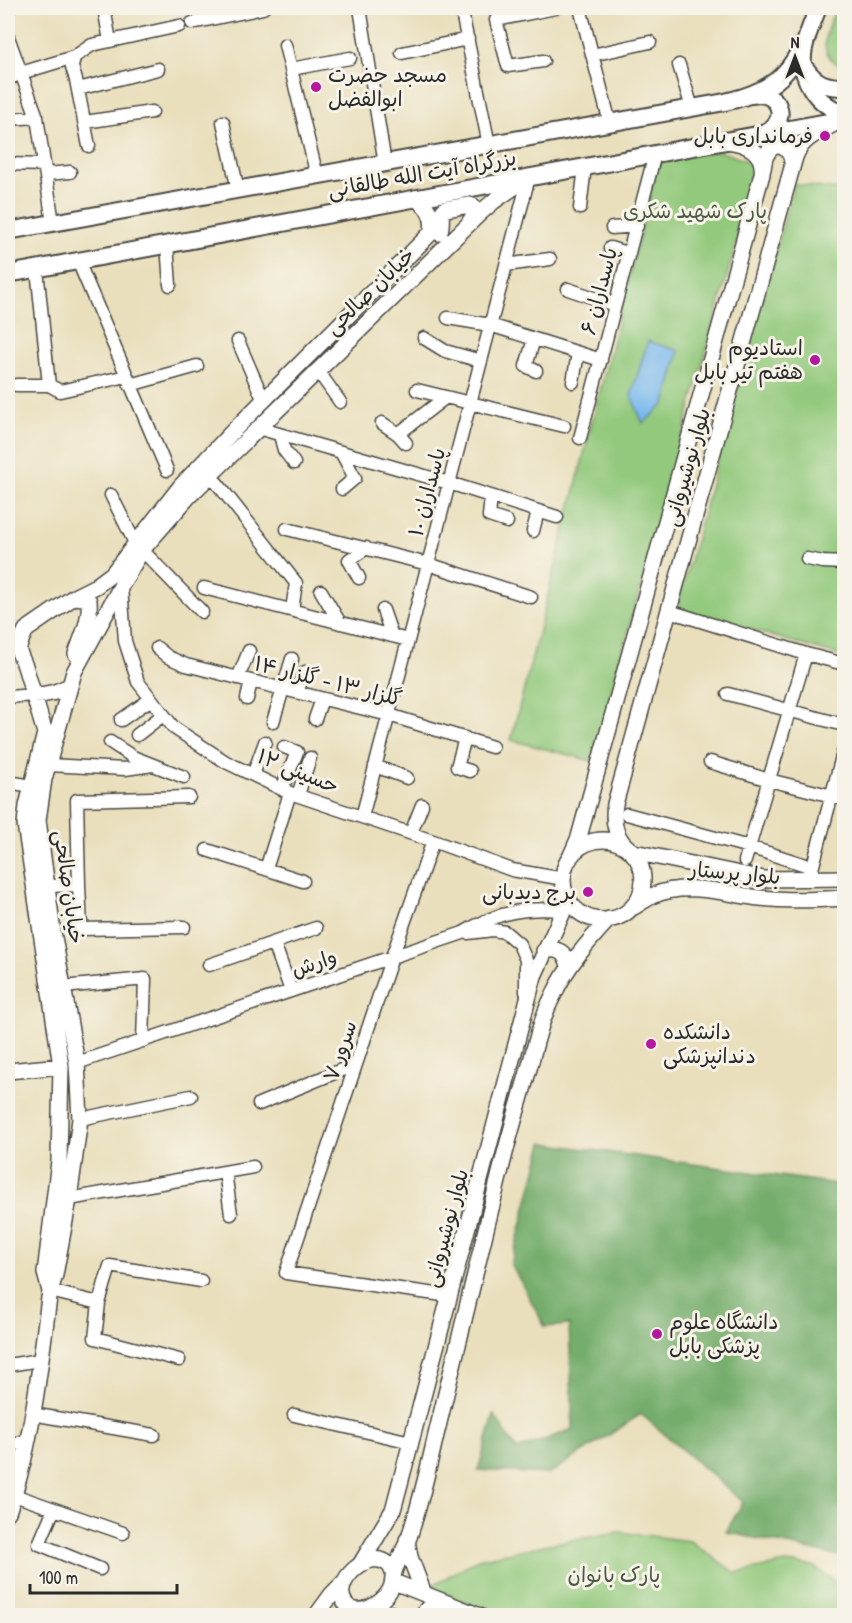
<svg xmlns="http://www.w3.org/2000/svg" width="852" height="1623" font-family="'Patrick Hand','Playpen Sans Arabic',sans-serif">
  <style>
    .green { fill: #92c97c; stroke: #5e7a54; stroke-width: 1.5 }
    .forest { fill: #75ad6c; stroke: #506c4c; stroke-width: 1.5 }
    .water { fill: #7abaee; stroke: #52728c; stroke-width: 1.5 }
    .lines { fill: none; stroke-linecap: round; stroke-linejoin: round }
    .minor-casing { stroke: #484641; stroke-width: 15 }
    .major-casing { stroke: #484641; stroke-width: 18 }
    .highway-casing { stroke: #484641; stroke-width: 20 }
    .minor { stroke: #fff; stroke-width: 12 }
    .major { stroke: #fff; stroke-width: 15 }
    .highway { stroke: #fff; stroke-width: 16 }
    .poi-dot { fill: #b5179e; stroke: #f7f3e8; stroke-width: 2 }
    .labels { text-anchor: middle; stroke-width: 6; stroke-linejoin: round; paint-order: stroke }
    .poi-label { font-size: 21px; fill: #2b2b2b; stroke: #f7f3e8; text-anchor: start }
    .street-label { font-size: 21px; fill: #2b2b2b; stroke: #f7f3e8 }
    .park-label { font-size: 21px; fill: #4a5a43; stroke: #f7f3e8 }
  </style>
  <rect width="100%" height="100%" fill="#f7f3e8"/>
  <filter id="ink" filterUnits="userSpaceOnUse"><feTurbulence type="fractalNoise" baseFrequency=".0167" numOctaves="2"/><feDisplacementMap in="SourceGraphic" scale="12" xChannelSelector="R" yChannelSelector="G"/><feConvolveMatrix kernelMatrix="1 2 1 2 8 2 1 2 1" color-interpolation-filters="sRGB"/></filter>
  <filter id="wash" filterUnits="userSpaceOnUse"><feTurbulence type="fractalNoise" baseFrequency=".008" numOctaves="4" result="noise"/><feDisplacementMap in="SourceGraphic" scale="24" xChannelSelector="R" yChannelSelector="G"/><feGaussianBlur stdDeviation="1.35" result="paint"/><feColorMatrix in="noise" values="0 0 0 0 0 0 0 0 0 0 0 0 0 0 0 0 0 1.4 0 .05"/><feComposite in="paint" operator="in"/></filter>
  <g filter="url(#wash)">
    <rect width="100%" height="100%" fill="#e9dfbc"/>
    <path class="green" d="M 836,8 L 844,8 L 844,68 C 814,53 826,32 836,8 Z
      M 719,151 L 758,165 L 592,761 L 511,740 L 659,160 Z
      M 794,184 L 844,191 L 844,657 L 683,610 L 678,604 Z
      M 619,1532 L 690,1541 L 736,1573 L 786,1563 L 813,1566 L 844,1588 L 844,1615 L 496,1615 L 430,1587 L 478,1559 L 549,1544 Z"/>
    <path class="forest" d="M 543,1143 L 844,1185 L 844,1557 L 726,1532 L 743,1502 L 641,1414 L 549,1474 L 478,1470 L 494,1415 L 517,1450 L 573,1429 L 569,1325 L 545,1327 L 511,1264 Z"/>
    <path class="water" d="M 648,341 L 679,351 L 665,404 L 643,423 L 631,396 Z"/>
  </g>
  <g filter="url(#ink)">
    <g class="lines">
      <defs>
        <path id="minor" d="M 104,8 L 110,41
          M 360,8 L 385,164
          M 461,8 L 489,145
          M 580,8 L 610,123
          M 192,23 L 263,8
          M 8,37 L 37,117 L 53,223
          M 285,45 L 317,176
          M 402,53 L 468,39
          M 592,55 L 650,42
          M 543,61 L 508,66 L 496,20 L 555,8
          M 679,65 L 692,108
          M 291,69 L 350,58
          M 8,79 L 21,73 L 74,57
          M 78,89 L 158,69
          M 8,119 L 37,117
          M 85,122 L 152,112
          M 223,122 L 238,190
          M 89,146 L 76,80 L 72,67 L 74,57 L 92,45 L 179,26
          M 8,164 L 44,165
          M 46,174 L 70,172
          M 580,208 L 585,167
          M 612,228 L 637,226
          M 167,244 L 170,285
          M 610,248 L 629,254
          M 78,261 L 167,470
          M 506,265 L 550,259
          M 37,269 L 49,385 L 60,391 L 127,376
          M 568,289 L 615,305
          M 448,318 L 490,325 L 601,360
          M 424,338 L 445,351 L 481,361
          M 534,339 L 526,366 L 536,371
          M 238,341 L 264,401
          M 318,371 L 340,402
          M 573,382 L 578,353
          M 16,385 L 49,385
          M 130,385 L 197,366
          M 417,390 L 564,426
          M 382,423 L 398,434 L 406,443
          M 258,428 L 449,483 L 557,517
          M 398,434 L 446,397
          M 280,435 L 284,450 L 294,463
          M 580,438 L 655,154
          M 341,452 L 355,478 L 342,489
          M 209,476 L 217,483 L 296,583 L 292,610
          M 111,495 L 135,543
          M 491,497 L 489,516 L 507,522
          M 287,529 L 428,564 L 531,597
          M 533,531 L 538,511
          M 142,550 L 202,612
          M 807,559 L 823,562 L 844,563
          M 359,578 L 349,560 L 366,548
          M 121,586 L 125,641 L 138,682 L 174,728 L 226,762 L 290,793 L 433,841 L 512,870 L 564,879
          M 204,588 L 408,640
          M 321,591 L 340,623
          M 383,610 L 392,636
          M 669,611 L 806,654 L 844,664
          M 157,648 L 168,657 L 186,665 L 389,715 L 492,747
          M 238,678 L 249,651
          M 297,692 L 305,672
          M 728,694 L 844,725
          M 8,697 L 34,695
          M 247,699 L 251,681
          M 315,719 L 322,699
          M 121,720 L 151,699
          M 273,722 L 292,659
          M 137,735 L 163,715
          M 465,738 L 457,767 L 470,771
          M 110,742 L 133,757 L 184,777
          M 710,762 L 769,780 L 844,799
          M 48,765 L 125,769 L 153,765
          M 375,766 L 407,778
          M 253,775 L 265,742
          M 8,782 L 32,786
          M 282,789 L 297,752 L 284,747
          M 298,795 L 310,758
          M 627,814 L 749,847 L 812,867
          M 362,817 L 529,177
          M 411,833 L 422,805
          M 433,841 L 392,957 L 286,1273 L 450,1296
          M 207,850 L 303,881
          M 745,861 L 806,654
          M 266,869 L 290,793
          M 811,873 L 844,749
          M 79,885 L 77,800 L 189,797
          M 47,886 L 79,885 L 81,929 L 184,927
          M 468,933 L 493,930 L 505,932 L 519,944 L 526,960 L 526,992
          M 274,943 L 291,991
          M 209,965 L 316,928
          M 63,987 L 145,979 L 143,1041
          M 77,1063 L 463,933 C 497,912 524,907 563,910
          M 259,1104 L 356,1064
          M 80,1119 L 191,1096
          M 225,1172 L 231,1214
          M 69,1199 L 253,1167
          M 50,1291 L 99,1303 L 110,1266 L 201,1281
          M 99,1303 L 95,1338 L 179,1360
          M 8,1365 L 40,1360
          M 32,1414 L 154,1435
          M 294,1415 L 411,1442
          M 8,1443 L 26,1443
          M 8,1467 L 20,1469
          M 14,1495 L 123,1533
          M 54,1509 L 39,1544 L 100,1569"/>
        <path id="major" d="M 836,123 C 819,132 802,138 795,157 L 615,804 C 612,823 616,842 634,852 L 764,879 L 844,878
          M 763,169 C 764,164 764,158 767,154 C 775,138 793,148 792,165
          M 439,233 C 444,226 438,215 445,209 L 470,205 L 473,206 C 478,212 472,217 469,223
          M 74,597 L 85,598 L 89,601 C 91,619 82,637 76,654
          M 8,635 L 18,650 L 25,666 L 45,733 L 27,806 L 25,824 L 61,1066 L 59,1161 L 45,1273 L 50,1291
          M 18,650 L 22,638 L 26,630 L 74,597 L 96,586 L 112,574 L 180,487 L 235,429 L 431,233 C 436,218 428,206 415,198
          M 34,695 C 48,695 57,692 69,686
          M563 880a40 40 0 1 1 80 0a40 40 0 1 1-80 0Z
          M 569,860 L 579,837 L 762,174 C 765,151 746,143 726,141
          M 634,907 C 641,903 647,898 654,895 C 688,881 726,894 760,898 C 788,901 817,900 844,898
          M 544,951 C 557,947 566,952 569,966
          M 8,1071 L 61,1066
          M 8,1512 C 33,1445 40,1362 50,1291 L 55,1275 L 69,1199 L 80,1119 L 77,1063 L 53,932 L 38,820 L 44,779 L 74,672 L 121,586 L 142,550 L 189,496 L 479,214 L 494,201 L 526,179
          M 407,1540 L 410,1557 L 424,1594
          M 360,1565 L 393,1510 L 534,976 L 569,899
          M 393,1573 C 392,1570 391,1567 389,1565 C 371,1546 330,1582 345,1603 C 357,1620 382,1604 390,1590 C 394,1583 392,1576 395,1569 C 399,1559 404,1550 408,1540 C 420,1506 428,1470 436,1435 C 458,1343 480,1252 503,1161 C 511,1129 521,1097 530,1065 C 536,1042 542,1017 553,996 C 567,966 587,943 609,919
          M 394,1582 L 480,1616
          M 371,1608 L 398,1616
          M 316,1616 L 332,1594 L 345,1581
          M 425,1616 L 426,1610 L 433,1606 L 449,1606"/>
        <path id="highway" d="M 818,8 C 813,21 807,34 804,48 C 798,77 816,105 844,113
          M 806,69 C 816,84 827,87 844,87
          M 752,95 C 781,89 791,123 763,133
          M 8,231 L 725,102 C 747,97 772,89 787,70 C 794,62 799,52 805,42
          M 8,274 L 844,119"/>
      </defs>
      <use href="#minor" class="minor-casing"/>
      <use href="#major" class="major-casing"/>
      <use href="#highway" class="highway-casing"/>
      <use href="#minor" class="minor"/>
      <use href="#major" class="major"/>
      <use href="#highway" class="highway"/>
    </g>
  </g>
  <g class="poi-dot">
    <circle cx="316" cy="87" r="6"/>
    <circle cx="825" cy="136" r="6"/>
    <circle cx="815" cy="360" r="6"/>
    <circle cx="588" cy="892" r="6"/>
    <circle cx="651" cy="1044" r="6"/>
    <circle cx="657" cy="1334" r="6"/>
  </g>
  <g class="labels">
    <g class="poi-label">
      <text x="328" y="82">مسجد حضرت<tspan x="328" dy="24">ابوالفضل</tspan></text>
      <text x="813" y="143" text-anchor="end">فرمانداری بابل</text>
      <text x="803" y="355" text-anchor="end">استادیوم<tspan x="803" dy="24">هفتم تیر بابل</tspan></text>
      <text x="576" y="899" text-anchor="end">برج دیدبانی</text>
      <text x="663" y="1039">دانشکده<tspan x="663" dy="24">دندانپزشکی</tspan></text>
      <text x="669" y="1329">دانشگاه علوم<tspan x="669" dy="24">پزشکی بابل</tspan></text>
    </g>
    <g class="street-label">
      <text transform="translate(422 174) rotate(-10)" y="7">بزرگراه آیت الله طالقانی</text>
      <text transform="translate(370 291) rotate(-44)" y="7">خیابان صالحی</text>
      <text transform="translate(599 291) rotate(-75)" y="7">پاسداران ۶</text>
      <text transform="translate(687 467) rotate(-74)" y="7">بلوار نوشیروانی</text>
      <text transform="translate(427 492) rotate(-75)" y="7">پاسداران ١٠</text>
      <text transform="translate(328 681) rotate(14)" y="7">گلزار ۱۳ - گلزار ۱۴</text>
      <text transform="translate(298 771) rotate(22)" y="7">حسینی ۱۲</text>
      <text transform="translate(735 873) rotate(5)" y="7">بلوار پرستار</text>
      <text transform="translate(69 887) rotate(82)" y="7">خيابان صالحی</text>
      <text transform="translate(314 963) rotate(-19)" y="7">وارش</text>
      <text transform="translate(340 1051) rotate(-71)" y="7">سرور ۷</text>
      <text transform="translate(446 1228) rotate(-75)" y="7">بلوار نوشیروانی</text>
    </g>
    <g class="park-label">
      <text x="695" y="218">پارک شهید شکری</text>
      <text x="614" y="1582">پارک بانوان</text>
    </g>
  </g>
  <rect width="852" height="1623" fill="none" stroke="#f7f3e8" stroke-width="30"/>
  <g transform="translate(795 57)" stroke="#f7f3e8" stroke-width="4.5" paint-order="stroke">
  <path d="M0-4.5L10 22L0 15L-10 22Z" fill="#2b2b2b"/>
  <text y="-9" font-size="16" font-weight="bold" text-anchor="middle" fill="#2b2b2b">N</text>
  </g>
  <path d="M30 1584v9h147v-9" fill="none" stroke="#2b2b2b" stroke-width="3"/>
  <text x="39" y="1584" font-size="18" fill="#2b2b2b" stroke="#f7f3e8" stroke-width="4.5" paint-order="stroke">100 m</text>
</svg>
